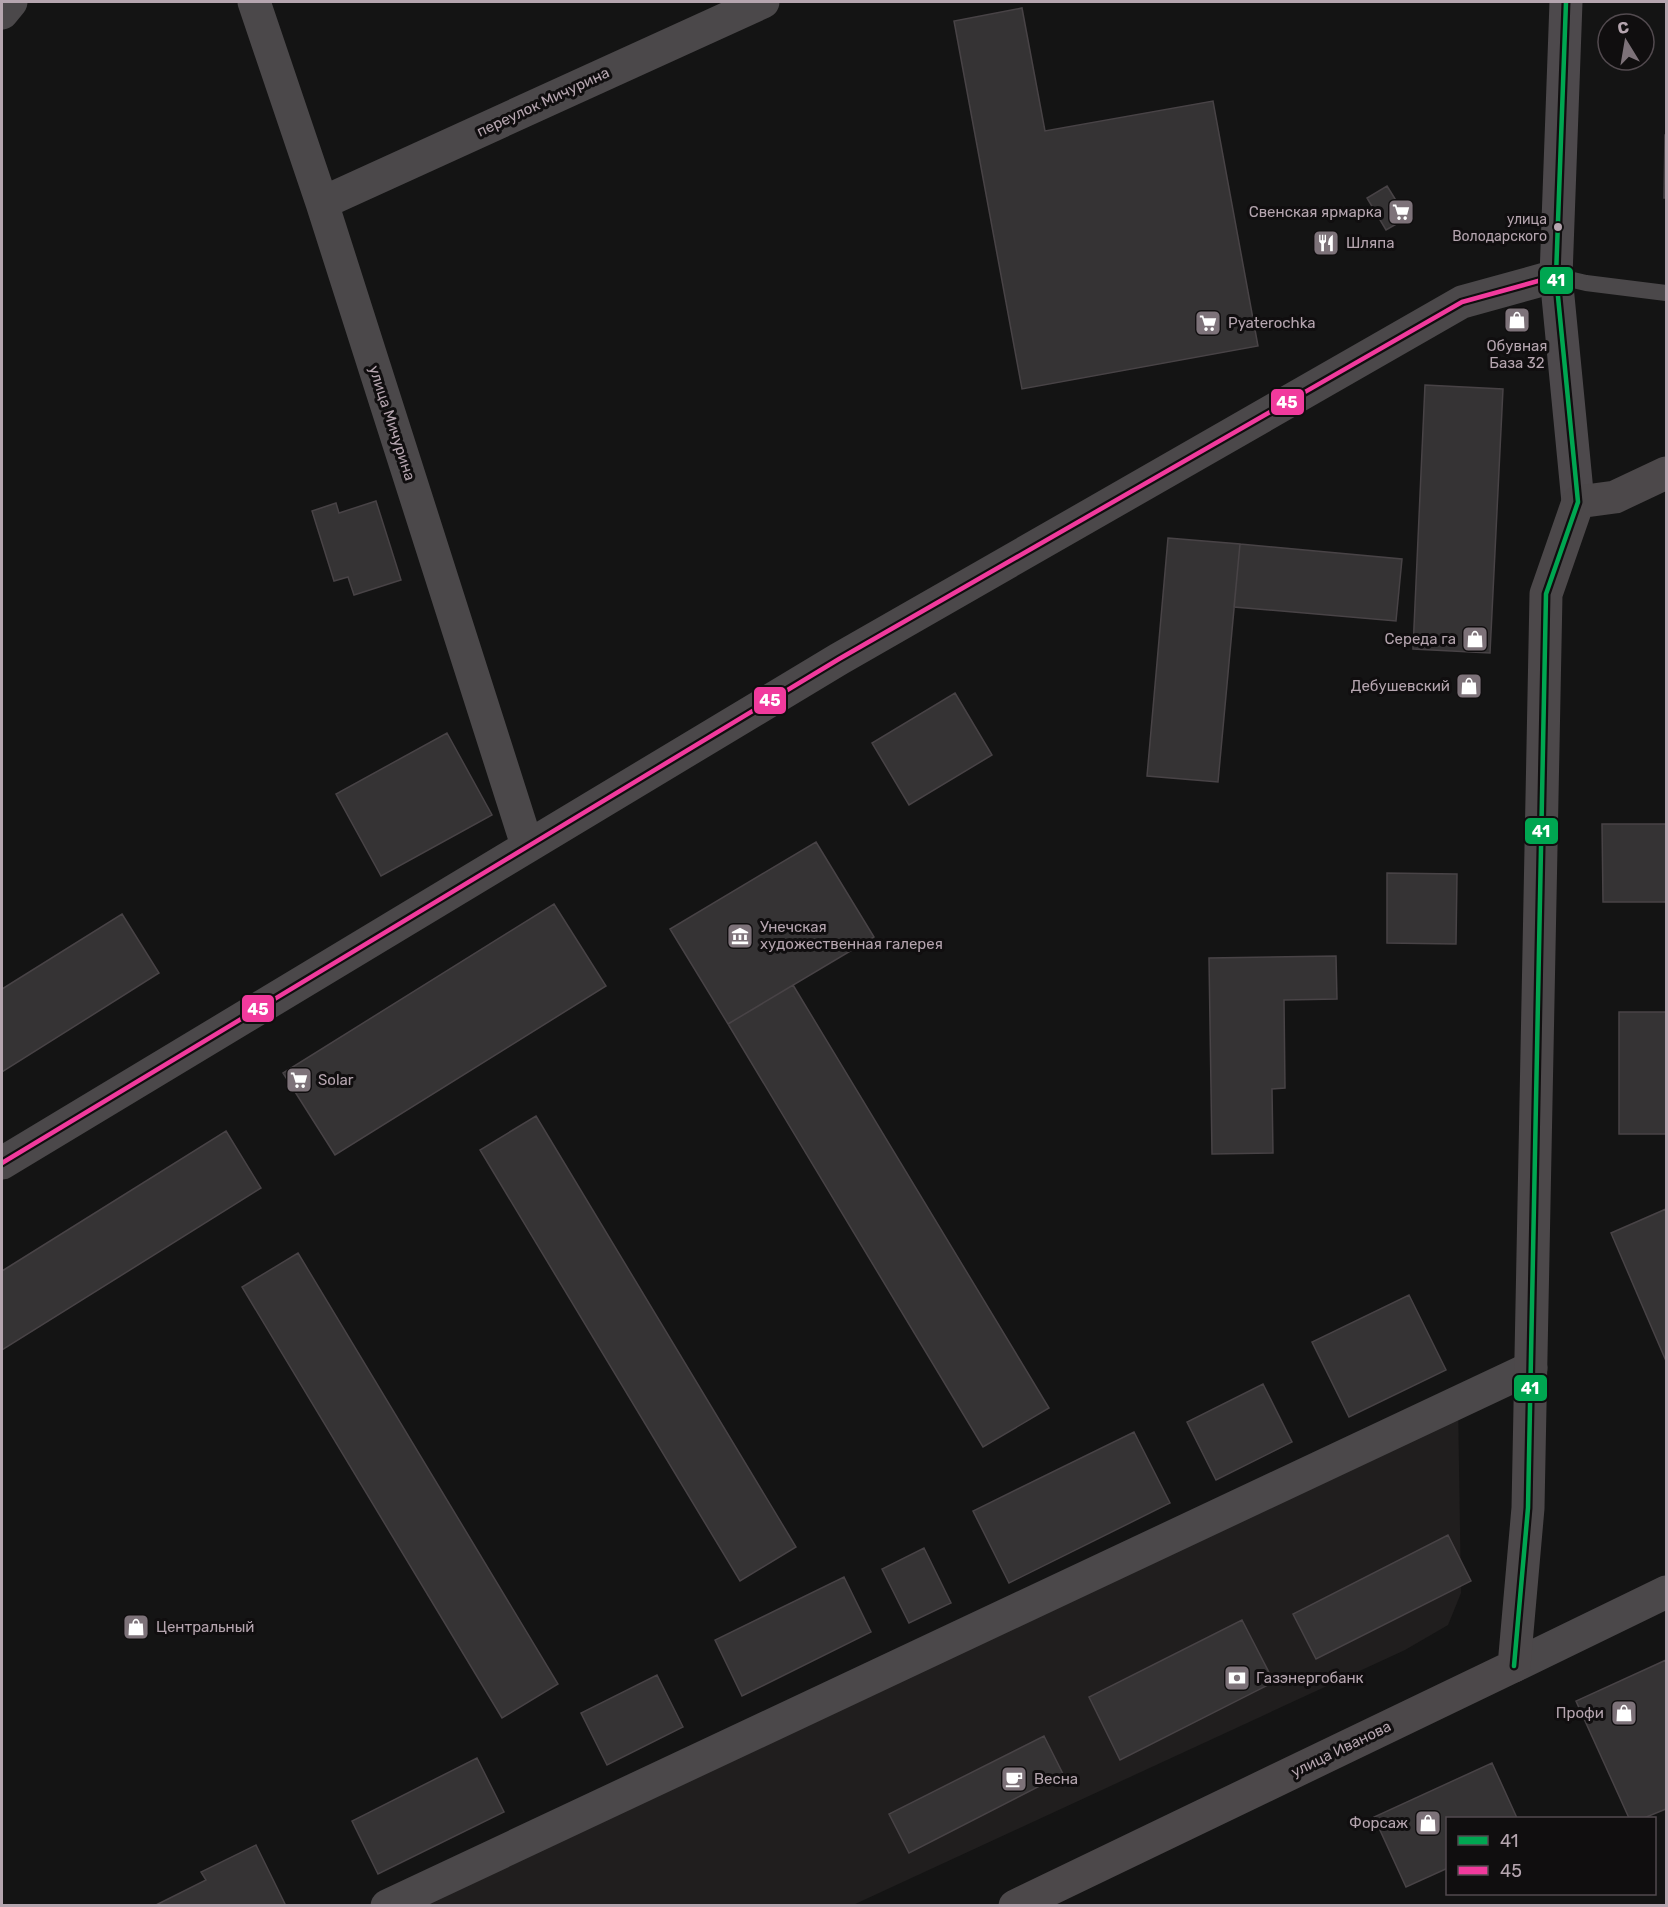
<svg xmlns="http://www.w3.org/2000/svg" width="1668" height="1907" font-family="Rubik,sans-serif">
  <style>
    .built { fill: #201e1e }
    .building { fill: #353334; stroke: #484346; stroke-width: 1.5 }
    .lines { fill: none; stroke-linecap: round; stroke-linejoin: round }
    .lane { stroke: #4b484a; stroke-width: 16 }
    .street { stroke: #4b484a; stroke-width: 33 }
    .secondary { stroke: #4d494c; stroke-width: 33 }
    .primary { stroke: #4c484a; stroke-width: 33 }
    .bus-1-casing { stroke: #100e0f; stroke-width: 9 }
    .bus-2-casing { stroke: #100e0f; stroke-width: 9 }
    .bus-1 { stroke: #00a651; stroke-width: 4.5 }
    .bus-2 { stroke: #f13a9d; stroke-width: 4.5 }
    .bus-dot { fill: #b5a5af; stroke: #100e0f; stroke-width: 2 }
    .labels { text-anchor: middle; stroke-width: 6; stroke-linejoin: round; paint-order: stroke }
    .bus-label { font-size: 14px; fill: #b5a5af; stroke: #100e0f; text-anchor: end }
    .street-label { font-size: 15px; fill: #b5a5af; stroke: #100e0f }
    .poi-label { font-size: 15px; fill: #b5a5af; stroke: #100e0f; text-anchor: start }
    .line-badge { stroke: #100e0f; stroke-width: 2 }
    .badge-label { font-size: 16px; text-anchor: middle; font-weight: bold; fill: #fff }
  </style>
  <rect width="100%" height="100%" fill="#141414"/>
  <path class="built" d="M 1458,1403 L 1461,1593 L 1448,1625 L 1405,1650 L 853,1905 L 389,1906 Z"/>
  <path class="building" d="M 1022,8 L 1045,131 L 1213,101 L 1258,346 L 1022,389 L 954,21 Z
    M 1665,135 L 1666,135 L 1666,198 L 1664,198 Z
    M 1387,186 L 1407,218 L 1386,230 L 1367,198 Z
    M 1425,385 L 1503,389 L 1490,653 L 1413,649 Z
    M 376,501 L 401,580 L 354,595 L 348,577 L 334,581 L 312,511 L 336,503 L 339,513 Z
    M 1168,538 L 1240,544 L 1218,782 L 1147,776 Z
    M 1240,544 L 1402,559 L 1396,621 L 1234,607 Z
    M 955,693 L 992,755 L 909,805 L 872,743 Z
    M 447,733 L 492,815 L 381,876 L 336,794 Z
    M 1602,824 L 1666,824 L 1666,902 L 1603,902 Z
    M 816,842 L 874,937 L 728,1024 L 670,929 Z
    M 1387,873 L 1457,874 L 1456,944 L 1387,943 Z
    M 554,904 L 606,986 L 335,1155 L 283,1073 Z
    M 122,914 L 159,973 L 2,1072 L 2,989 Z
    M 1336,956 L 1337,999 L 1284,1000 L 1285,1088 L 1272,1089 L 1273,1153 L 1212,1154 L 1209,958 Z
    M 793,985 L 1049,1408 L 983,1447 L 728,1024 Z
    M 1619,1012 L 1666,1012 L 1666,1134 L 1619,1134 Z
    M 536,1116 L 796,1547 L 740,1581 L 480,1150 Z
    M 226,1131 L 261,1188 L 2,1350 L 2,1271 Z
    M 1666,1209 L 1666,1361 L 1611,1233 Z
    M 298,1253 L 558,1684 L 502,1718 L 242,1287 Z
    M 1409,1295 L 1446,1370 L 1349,1417 L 1312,1342 Z
    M 1263,1384 L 1292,1442 L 1216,1480 L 1187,1422 Z
    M 1134,1432 L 1170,1503 L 1009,1583 L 973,1511 Z
    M 1448,1535 L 1471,1581 L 1316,1659 L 1293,1614 Z
    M 924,1548 L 951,1603 L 909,1623 L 882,1569 Z
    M 844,1577 L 871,1632 L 742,1696 L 715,1640 Z
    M 1242,1620 L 1274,1682 L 1120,1760 L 1089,1697 Z
    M 1666,1660 L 1666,1809 L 1644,1818 L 1629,1818 L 1576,1701 Z
    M 657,1675 L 683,1727 L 607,1765 L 581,1713 Z
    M 1044,1736 L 1063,1774 L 909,1853 L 889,1814 Z
    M 477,1758 L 504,1812 L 378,1874 L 352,1821 Z
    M 1492,1763 L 1517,1818 L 1448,1818 L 1448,1868 L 1406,1887 L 1374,1817 Z
    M 256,1845 L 286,1906 L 154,1906 L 206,1880 L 201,1872 Z"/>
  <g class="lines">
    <path class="lane" d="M 1556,276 L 1586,283 L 1666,293"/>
    <path class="street" d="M 254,2 L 322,203 L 527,845
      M 2,13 L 11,2
      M 322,203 L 763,2
      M 2,1163 L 839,659 L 1462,302 L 1556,276
      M 1514,1666 L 1666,1592
      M 387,1906 L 1531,1368"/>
    <path class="secondary" d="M 1566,2 L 1556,276 L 1578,502"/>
    <path class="primary" d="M 1015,1906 L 1514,1666 L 1528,1508 L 1546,594 L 1578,502 L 1615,497 L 1666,473"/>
    <defs>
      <path id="bus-1" d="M 1514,1666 L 1528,1508 L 1546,594 L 1578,502 L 1556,276 L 1566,2"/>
      <path id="bus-2" d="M 2,1163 L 839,659 L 1462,302 L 1556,276"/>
    </defs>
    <use href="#bus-1" class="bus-1-casing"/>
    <use href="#bus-2" class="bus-2-casing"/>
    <use href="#bus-1" class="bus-1"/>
    <use href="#bus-2" class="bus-2"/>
  </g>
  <defs>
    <symbol id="supermarket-square" viewBox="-11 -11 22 22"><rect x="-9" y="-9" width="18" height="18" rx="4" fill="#7d7279" stroke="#100e0f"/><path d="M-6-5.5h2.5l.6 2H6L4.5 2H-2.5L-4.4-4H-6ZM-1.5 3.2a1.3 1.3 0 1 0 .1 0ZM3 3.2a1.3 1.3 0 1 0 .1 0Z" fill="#fff"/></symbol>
    <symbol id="restaurant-square" viewBox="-11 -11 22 22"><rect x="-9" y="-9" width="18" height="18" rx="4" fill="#7d7279" stroke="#100e0f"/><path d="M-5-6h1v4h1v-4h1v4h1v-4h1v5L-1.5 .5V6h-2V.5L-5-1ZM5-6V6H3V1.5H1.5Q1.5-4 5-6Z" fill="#fff"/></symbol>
    <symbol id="shop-square" viewBox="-11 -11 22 22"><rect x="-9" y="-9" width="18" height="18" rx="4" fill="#7d7279" stroke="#100e0f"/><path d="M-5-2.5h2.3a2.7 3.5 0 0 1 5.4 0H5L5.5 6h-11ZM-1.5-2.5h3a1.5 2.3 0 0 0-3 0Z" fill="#fff"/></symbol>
    <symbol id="museum-square" viewBox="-11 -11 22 22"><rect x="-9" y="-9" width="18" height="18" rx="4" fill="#7d7279" stroke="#100e0f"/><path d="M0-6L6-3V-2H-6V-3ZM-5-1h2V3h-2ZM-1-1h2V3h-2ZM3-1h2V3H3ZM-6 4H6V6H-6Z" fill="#fff"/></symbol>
    <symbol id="bank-square" viewBox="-11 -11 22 22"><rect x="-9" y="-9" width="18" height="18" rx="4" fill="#7d7279" stroke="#100e0f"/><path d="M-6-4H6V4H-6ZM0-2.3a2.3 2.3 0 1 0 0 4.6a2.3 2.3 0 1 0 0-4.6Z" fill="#fff"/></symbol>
    <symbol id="cafe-square" viewBox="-11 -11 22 22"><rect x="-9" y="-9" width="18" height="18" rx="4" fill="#7d7279" stroke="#100e0f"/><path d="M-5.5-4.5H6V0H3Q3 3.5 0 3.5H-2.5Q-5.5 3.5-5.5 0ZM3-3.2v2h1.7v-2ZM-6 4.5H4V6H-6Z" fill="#fff"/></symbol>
  </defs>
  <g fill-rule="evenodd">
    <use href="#supermarket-square" x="1386" y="197" width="30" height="30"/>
    <use href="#restaurant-square" x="1311" y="228" width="30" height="30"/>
    <use href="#shop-square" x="1502" y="305" width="30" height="30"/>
    <use href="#supermarket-square" x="1193" y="308" width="30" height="30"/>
    <use href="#shop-square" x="1460" y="624" width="30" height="30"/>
    <use href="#shop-square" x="1454" y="671" width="30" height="30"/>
    <use href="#museum-square" x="725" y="921" width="30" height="30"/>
    <use href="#supermarket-square" x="284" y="1065" width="30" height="30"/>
    <use href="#shop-square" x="121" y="1612" width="30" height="30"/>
    <use href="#bank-square" x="1222" y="1663" width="30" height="30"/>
    <use href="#shop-square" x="1609" y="1698" width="30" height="30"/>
    <use href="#cafe-square" x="999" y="1764" width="30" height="30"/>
    <use href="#shop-square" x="1413" y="1808" width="30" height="30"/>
  </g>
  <circle class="bus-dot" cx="1558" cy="227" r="5"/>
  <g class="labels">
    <g class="bus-label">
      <text x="1547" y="224">улица<tspan x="1547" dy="17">Володарского</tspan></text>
    </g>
    <g class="street-label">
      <text transform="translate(543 102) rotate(-25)" y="5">переулок Мичурина</text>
      <text transform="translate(392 423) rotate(72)" y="5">улица Мичурина</text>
      <text transform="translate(1341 1749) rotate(-26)" y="5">улица Иванова</text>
    </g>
    <g class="poi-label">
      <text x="1382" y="217" text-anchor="end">Свенская ярмарка</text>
      <text x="1346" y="248">Шляпа</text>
      <text x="1228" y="328">Pyaterochka</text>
      <text x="1517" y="351" text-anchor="middle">Обувная<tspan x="1517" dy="17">База 32</tspan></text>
      <text x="1456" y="644" text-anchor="end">Середа га</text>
      <text x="1450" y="691" text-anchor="end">Дебушевский</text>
      <text x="760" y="932">Унечская<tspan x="760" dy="17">художественная галерея</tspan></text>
      <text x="318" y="1085">Solar</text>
      <text x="156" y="1632">Центральный</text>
      <text x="1256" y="1683">Газэнергобанк</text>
      <text x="1604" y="1718" text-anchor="end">Профи</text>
      <text x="1034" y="1784">Весна</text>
      <text x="1408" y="1828" text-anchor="end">Форсаж</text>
    </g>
  </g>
  <g class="line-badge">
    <rect x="1539" y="266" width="35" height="29" rx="6" fill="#00a651"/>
    <rect x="1270" y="388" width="35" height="28" rx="6" fill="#f13a9d"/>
    <rect x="753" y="686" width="34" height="29" rx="6" fill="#f13a9d"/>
    <rect x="1524" y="817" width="35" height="28" rx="6" fill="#00a651"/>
    <rect x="241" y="994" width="34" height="29" rx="6" fill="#f13a9d"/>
    <rect x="1513" y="1374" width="35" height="28" rx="6" fill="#00a651"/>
  </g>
  <g class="badge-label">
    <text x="1556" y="286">41</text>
    <text x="1287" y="408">45</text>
    <text x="770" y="706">45</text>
    <text x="1541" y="837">41</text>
    <text x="258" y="1015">45</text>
    <text x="1530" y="1394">41</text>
  </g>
  <rect width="1668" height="1907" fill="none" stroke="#b5a5af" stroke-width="6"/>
  <rect x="1446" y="1817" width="210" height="78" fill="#100e0f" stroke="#524a4f" stroke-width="1.5"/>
  <rect x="1458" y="1836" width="30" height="9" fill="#00a651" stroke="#524a4f" stroke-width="1.5"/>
  <text x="1500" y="1847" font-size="18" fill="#b5a5af">41</text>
  <rect x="1458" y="1866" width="30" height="9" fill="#f13a9d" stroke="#524a4f" stroke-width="1.5"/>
  <text x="1500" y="1877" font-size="18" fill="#b5a5af">45</text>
  <g transform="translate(1626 42) rotate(349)"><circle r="28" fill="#100e0f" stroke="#524a4f" stroke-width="1.5"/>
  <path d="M0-4.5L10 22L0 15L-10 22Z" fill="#7d7279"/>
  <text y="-9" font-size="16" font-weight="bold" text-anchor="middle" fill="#b5a5af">С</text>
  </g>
</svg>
